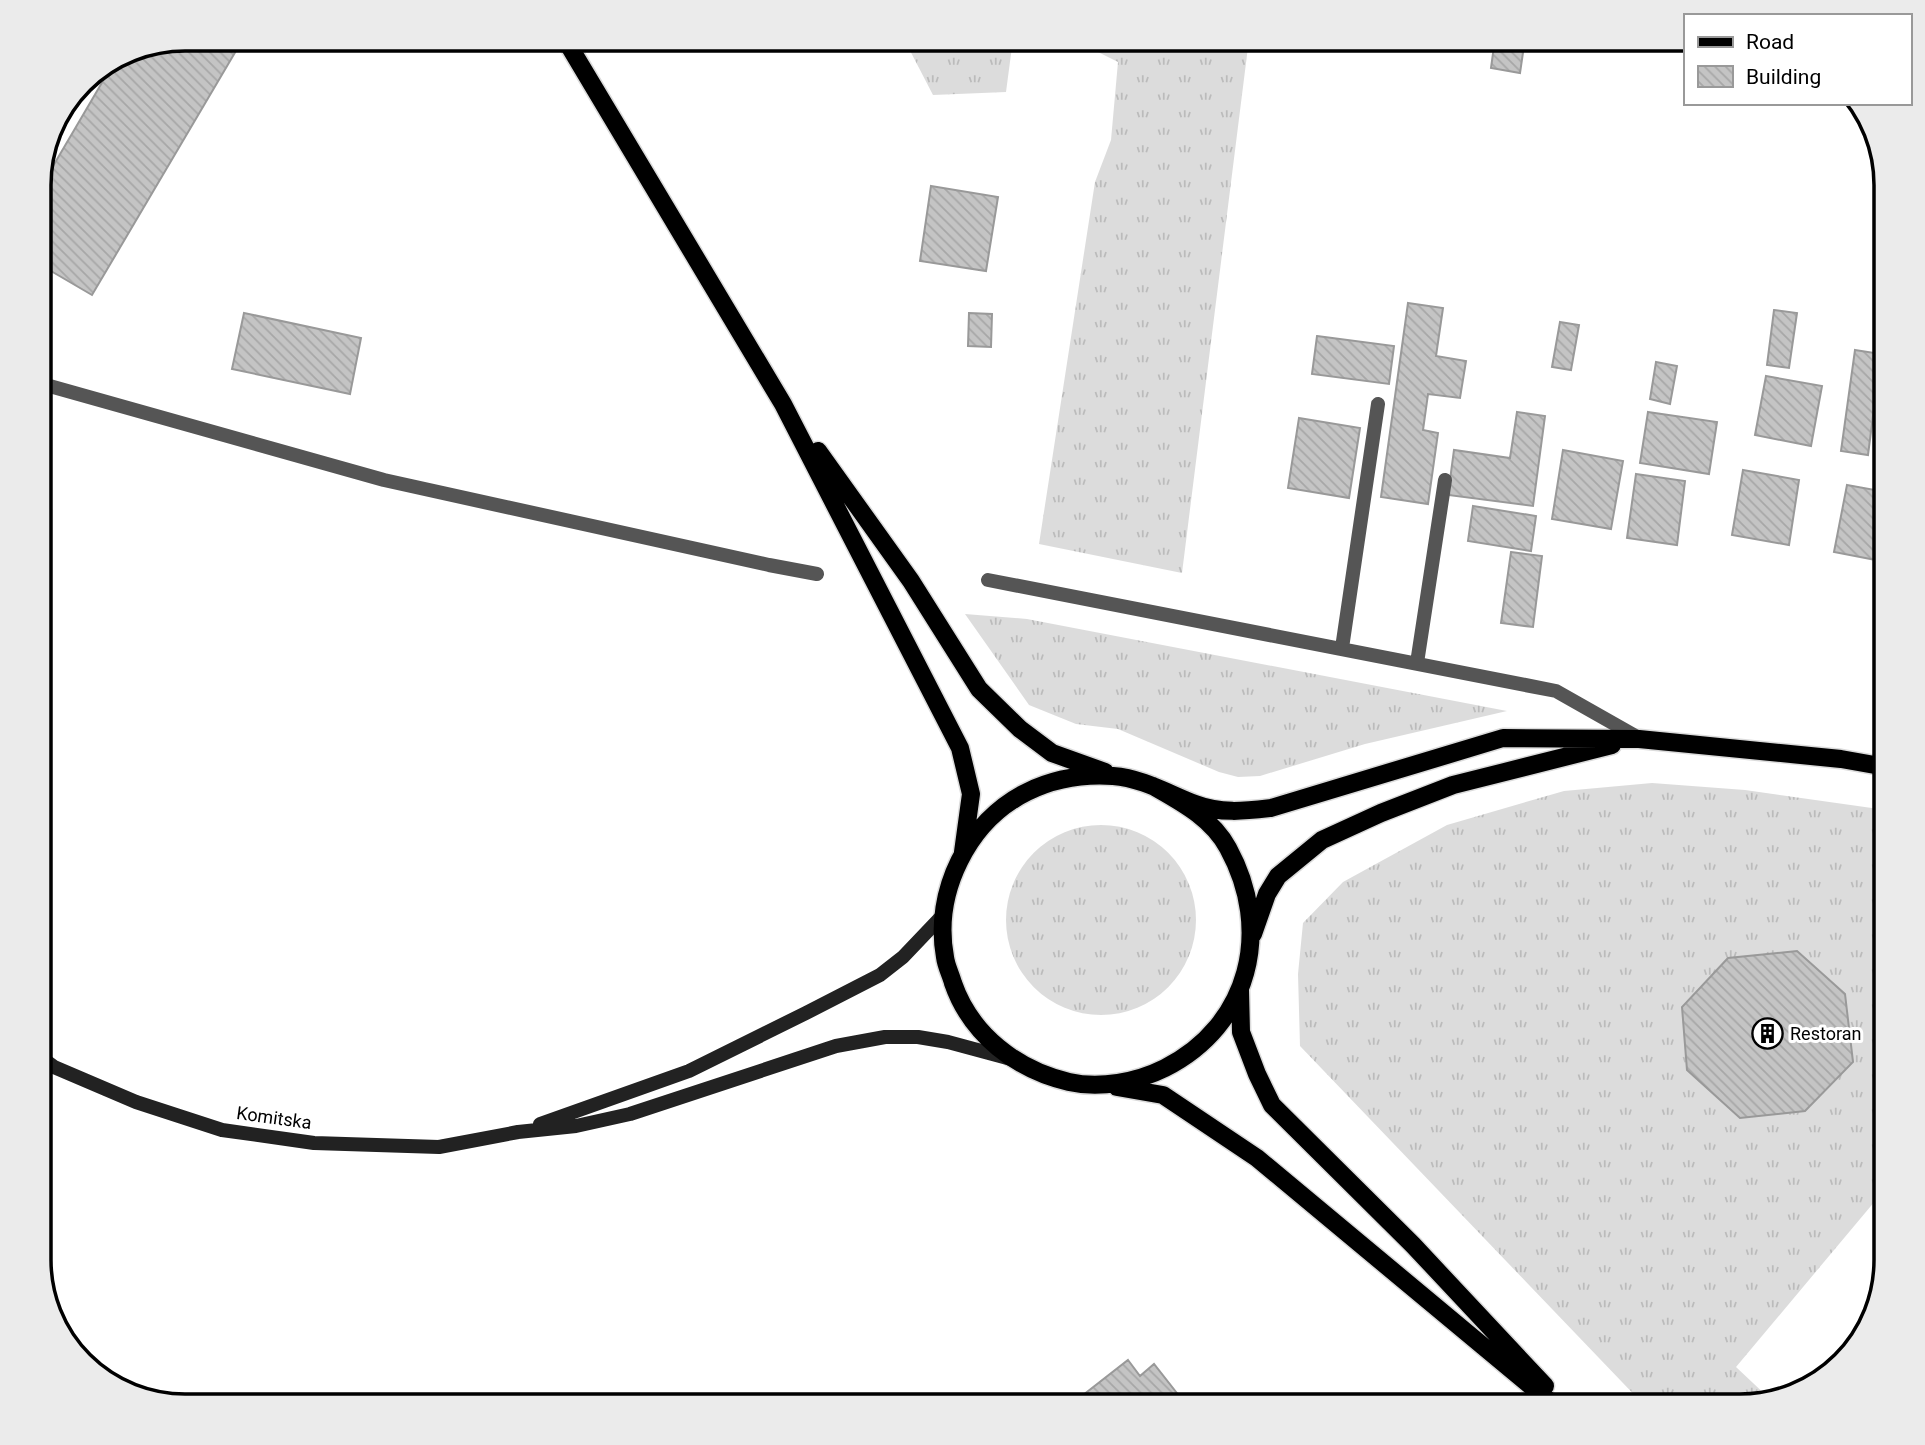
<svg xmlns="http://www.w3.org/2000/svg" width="1925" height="1445" font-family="Roboto,sans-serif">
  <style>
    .grass { fill: url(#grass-tufts) }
    .building { fill: url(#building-back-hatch); stroke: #999; stroke-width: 2 }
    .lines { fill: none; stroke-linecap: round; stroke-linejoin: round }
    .primary-casing { stroke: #dbdbdb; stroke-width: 21 }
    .lane { stroke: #555; stroke-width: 14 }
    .street { stroke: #555; stroke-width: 14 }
    .secondary { stroke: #222; stroke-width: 14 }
    .primary { stroke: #000; stroke-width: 18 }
    .labels { text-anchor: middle; stroke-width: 6; stroke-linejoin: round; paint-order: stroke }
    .poi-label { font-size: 18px; fill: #000; stroke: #fff; text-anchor: start }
    .street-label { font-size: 18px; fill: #000; stroke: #fff }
    .rim { fill: none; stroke: #000; stroke-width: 3.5 }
  </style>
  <defs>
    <pattern id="grass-tufts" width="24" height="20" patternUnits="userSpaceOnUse" patternTransform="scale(1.75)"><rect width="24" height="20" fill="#dcdcdc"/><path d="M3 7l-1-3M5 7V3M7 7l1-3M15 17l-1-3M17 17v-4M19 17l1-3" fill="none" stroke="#bbb"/></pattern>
    <pattern id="building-back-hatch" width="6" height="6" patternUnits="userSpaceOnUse" patternTransform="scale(1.75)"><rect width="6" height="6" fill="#c4c4c4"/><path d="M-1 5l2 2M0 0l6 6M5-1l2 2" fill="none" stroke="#a7a7a7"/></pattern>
  </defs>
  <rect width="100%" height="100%" fill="#fff"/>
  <path class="grass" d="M 904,39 L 1013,39 L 1006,92 L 933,95 Z
    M 1072,39 L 1249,39 L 1182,573 L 1039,544 L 1095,182 L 1111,140 L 1118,62 Z
    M 965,614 L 1027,619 L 1507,711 L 1365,744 L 1260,776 L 1238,777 L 1219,772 L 1118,729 L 1076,724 L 1029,705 Z
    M 1652,783 L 1745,790 L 1886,810 L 1886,1188 L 1736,1367 L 1770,1399 L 1740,1406 L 1645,1406 L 1300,1046 L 1298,974 L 1303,923 L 1343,882 L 1447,825 L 1564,791 Z
    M1006 920a95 95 0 1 1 190 0a95 95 0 1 1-190 0Z"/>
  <path class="building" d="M 185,38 L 243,39 L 92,295 L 39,264 L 39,190 L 117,57 L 129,50 Z
    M 1495,39 L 1525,39 L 1520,73 L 1491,68 Z
    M 931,186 L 998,197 L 986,271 L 920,261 Z
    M 1408,303 L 1443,308 L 1436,356 L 1466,361 L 1460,398 L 1428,394 L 1423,430 L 1438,433 L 1428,504 L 1381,497 Z
    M 1774,310 L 1797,313 L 1789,368 L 1767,365 Z
    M 244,313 L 361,338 L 350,394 L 232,369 Z
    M 969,313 L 992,314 L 991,347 L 968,346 Z
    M 1560,322 L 1579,325 L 1571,370 L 1552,367 Z
    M 1317,336 L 1394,346 L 1389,384 L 1312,374 Z
    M 1855,350 L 1881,354 L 1868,455 L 1841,451 Z
    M 1656,362 L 1677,366 L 1670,404 L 1650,399 Z
    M 1766,376 L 1822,386 L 1811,446 L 1755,435 Z
    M 1517,412 L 1545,416 L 1533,506 L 1448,495 L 1454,450 L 1510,458 Z
    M 1648,412 L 1717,422 L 1709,474 L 1640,463 Z
    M 1299,418 L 1360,428 L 1349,498 L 1288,488 Z
    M 1563,450 L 1623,461 L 1611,529 L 1552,519 Z
    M 1743,470 L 1799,480 L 1789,545 L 1732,535 Z
    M 1636,474 L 1685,481 L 1677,545 L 1627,538 Z
    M 1847,485 L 1886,492 L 1886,562 L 1834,552 Z
    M 1473,506 L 1536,516 L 1531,551 L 1468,541 Z
    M 1511,552 L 1542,556 L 1533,627 L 1501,623 Z
    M 1797,951 L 1845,994 L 1853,1062 L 1805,1111 L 1740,1118 L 1687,1070 L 1682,1007 L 1728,958 Z
    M 1128,1360 L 1140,1376 L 1154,1364 L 1187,1406 L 1069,1406 Z"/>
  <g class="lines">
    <defs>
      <path id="primary" d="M 565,39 L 783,404 L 960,748 L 971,794 L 963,852
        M 818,451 L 911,581 L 979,689 L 1020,729 L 1052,753 L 1105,772
        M 1153,786 C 1181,802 1212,818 1228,848 C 1273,930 1250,1025 1165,1068 C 1137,1082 1100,1089 1069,1082 C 1017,1070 971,1035 953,983 C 951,975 946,966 945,957 C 933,892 968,821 1027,792 C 1053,779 1084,774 1113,776 C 1142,778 1169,794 1195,804 C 1221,814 1245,811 1271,808 L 1503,738 L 1639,739 L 1841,759 L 1886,767
        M 1253,934 L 1267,894 L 1278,876 L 1322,840 L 1381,813 L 1453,785 L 1612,745
        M 1240,990 L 1241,1032 L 1257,1074 L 1272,1105 L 1413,1245 L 1545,1386
        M 1117,1087 L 1163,1095 L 1257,1158 L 1555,1406"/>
    </defs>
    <use href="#primary" class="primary-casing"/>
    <path class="lane" d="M 39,383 L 384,480 L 769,565 L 817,574"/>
    <path class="street" d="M 988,580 L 1556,691 L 1639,738
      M 1342,648 L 1378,404
      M 1417,663 L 1445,480"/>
    <path class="secondary" d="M 39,1056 L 54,1067 L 136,1102 L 222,1130 L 314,1143 L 439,1147 L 518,1132 L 576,1126 L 630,1114 L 836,1046 L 885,1037 L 918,1037 L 948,1042 L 1011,1059
      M 540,1124 L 689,1071 L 806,1013 L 880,975 L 903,957 L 943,915"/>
    <use href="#primary" class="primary"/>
  </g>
  <defs>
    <symbol id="building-ring" viewBox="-11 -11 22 22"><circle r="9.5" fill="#fff" stroke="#000" stroke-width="1.5"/><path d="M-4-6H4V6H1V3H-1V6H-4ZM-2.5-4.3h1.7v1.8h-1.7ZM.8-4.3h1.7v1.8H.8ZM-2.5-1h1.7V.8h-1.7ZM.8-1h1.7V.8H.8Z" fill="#000"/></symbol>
  </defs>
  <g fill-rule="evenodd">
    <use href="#building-ring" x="1750" y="1016" width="35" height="35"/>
  </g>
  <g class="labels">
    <g class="poi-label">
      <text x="1790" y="1040">Restoran</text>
    </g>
    <g class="street-label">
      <text transform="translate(274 1118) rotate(8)" y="6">Komitska</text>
    </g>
  </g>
  <path d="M0 0H1925V1445H0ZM185 51H1740A134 134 0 0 1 1874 185V1260A134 134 0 0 1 1740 1394H185A134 134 0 0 1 51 1260V185A134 134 0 0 1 185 51Z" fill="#ebebeb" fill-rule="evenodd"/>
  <path class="rim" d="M185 51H1740A134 134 0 0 1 1874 185V1260A134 134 0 0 1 1740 1394H185A134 134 0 0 1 51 1260V185A134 134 0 0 1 185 51Z"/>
  <rect x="1684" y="14" width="228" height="91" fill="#ffffff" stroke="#999999" stroke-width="2"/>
  <rect x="1698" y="37" width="35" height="10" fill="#000000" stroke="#999999" stroke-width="2"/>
  <text x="1746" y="49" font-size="21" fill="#000000">Road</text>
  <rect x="1698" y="66" width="35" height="21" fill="url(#building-back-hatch)" stroke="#999999" stroke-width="2"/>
  <text x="1746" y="84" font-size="21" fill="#000000">Building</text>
</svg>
